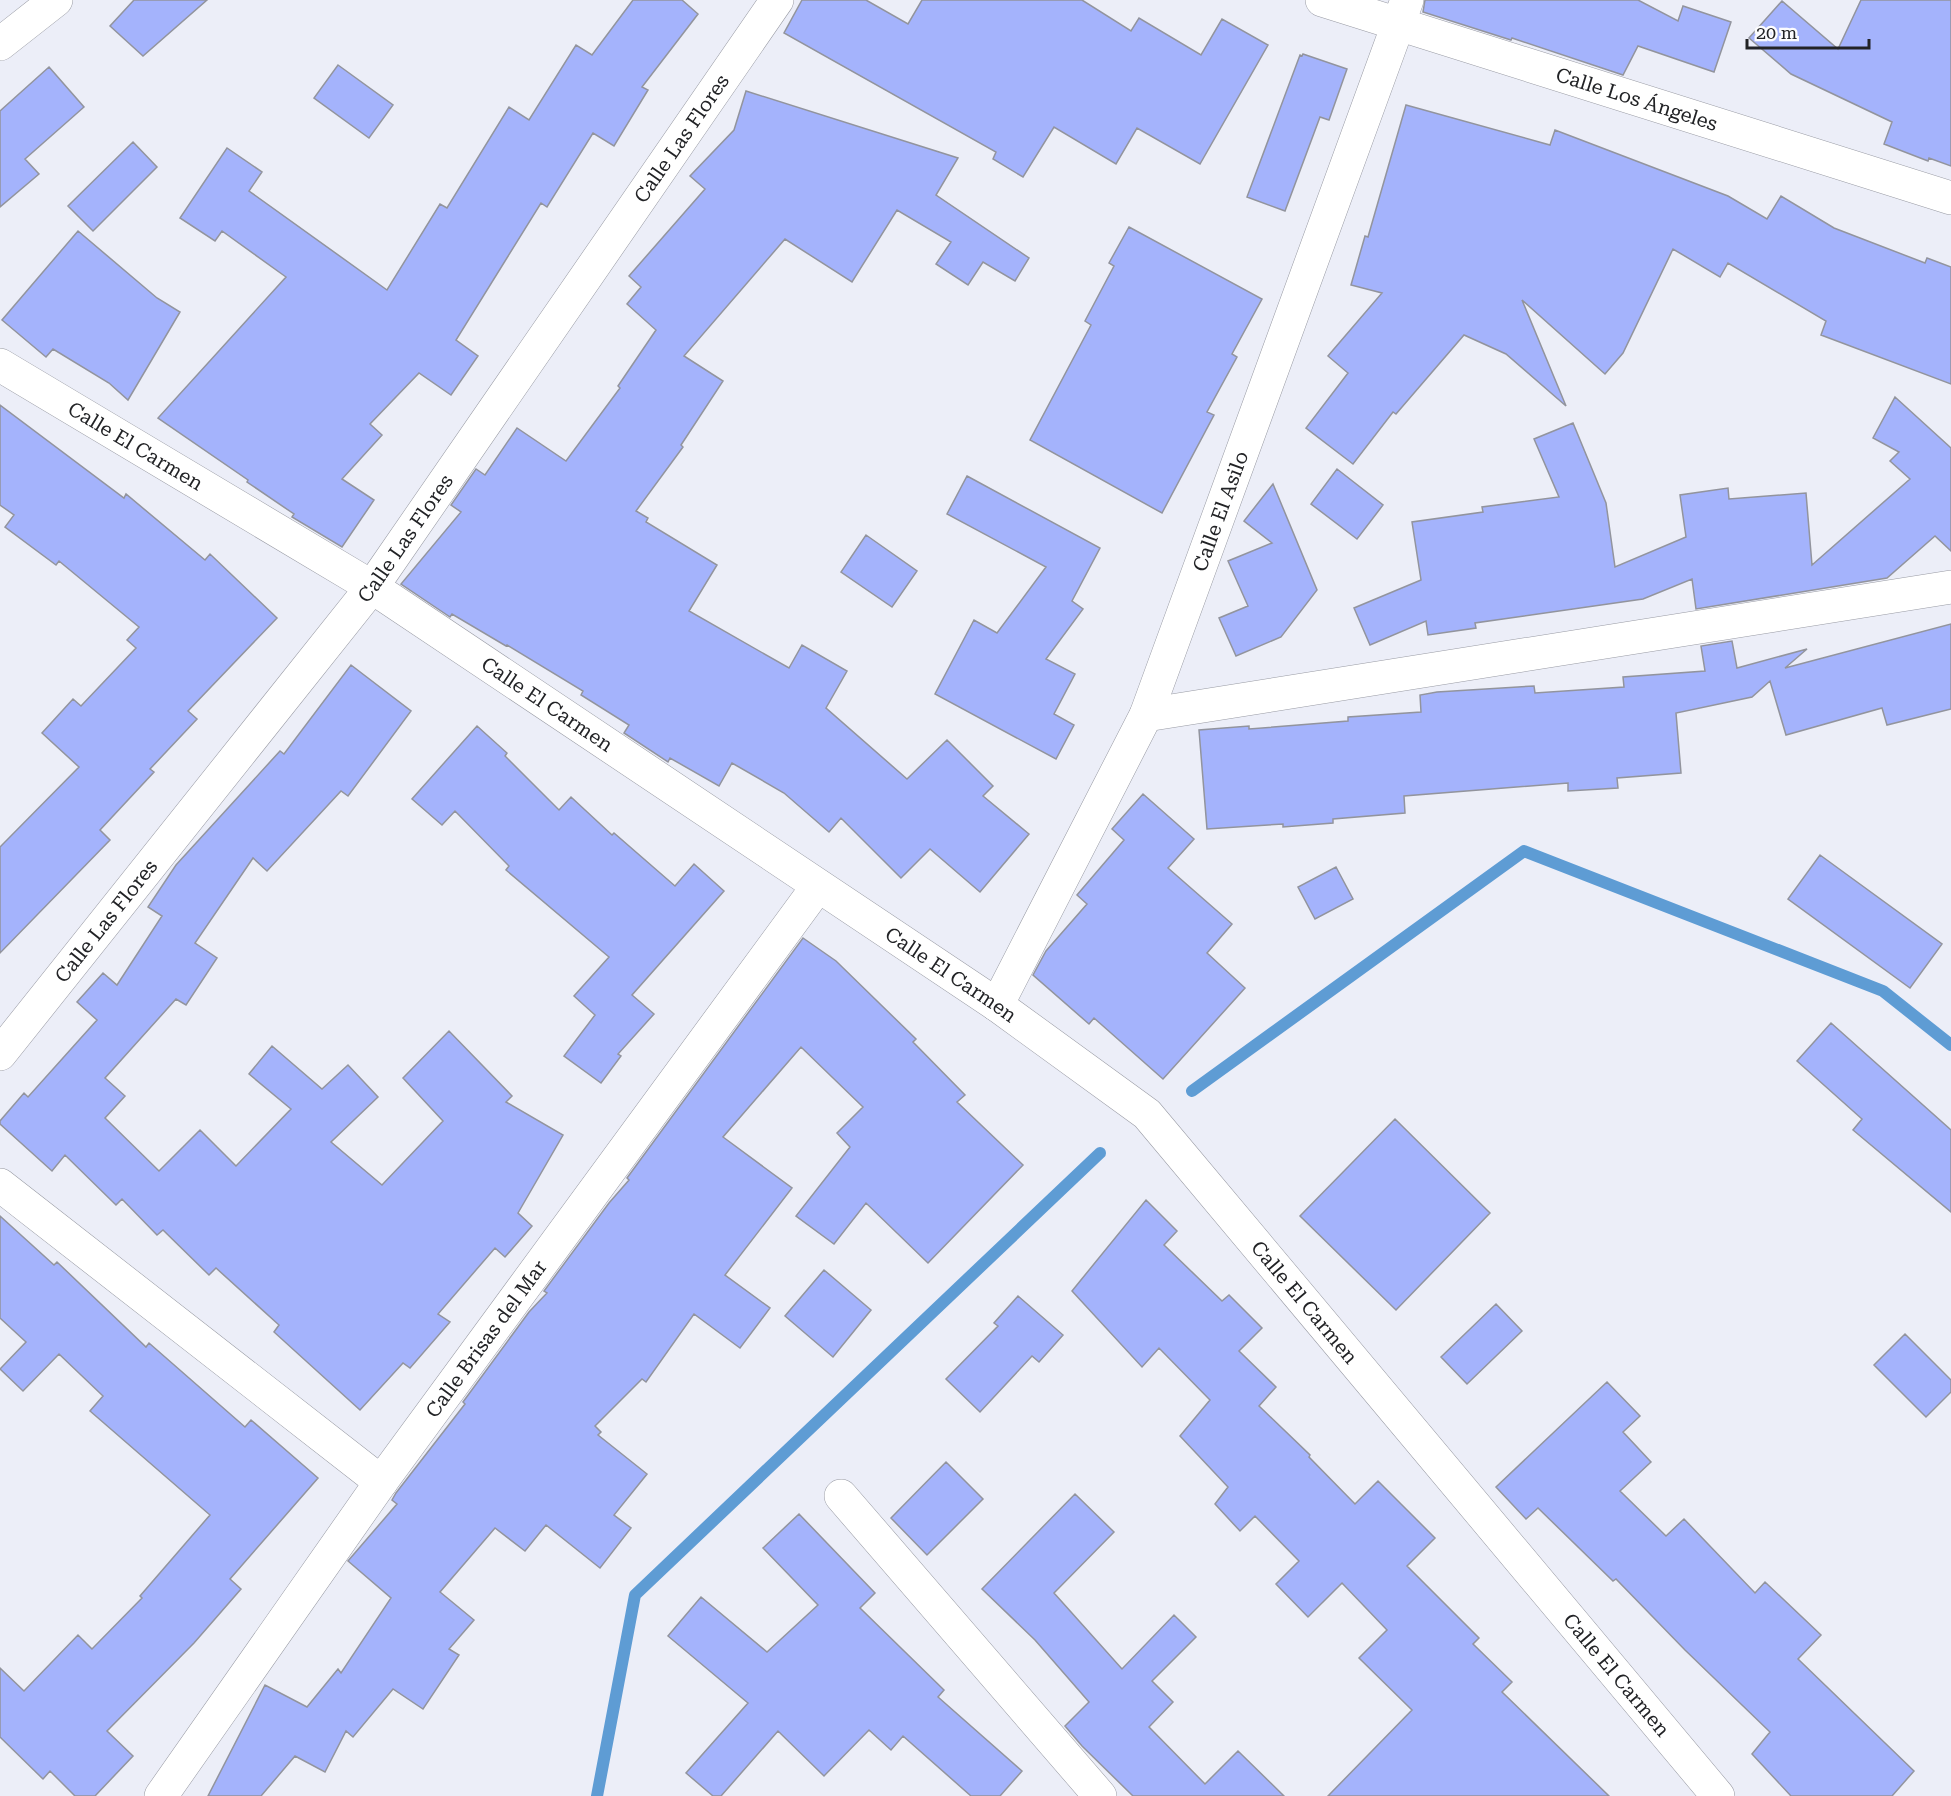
<svg xmlns="http://www.w3.org/2000/svg" width="1951" height="1796" font-family="'Roboto Serif',serif">
  <style>
    .lines { fill: none; stroke-linecap: round; stroke-linejoin: round }
    .stream { stroke: #5e9cd4; stroke-width: 12 }
    .building { fill: #a4b3fc; stroke: #92949d; stroke-width: 1.5 }
    .minor-casing { stroke: #989aa3; stroke-width: 34 }
    .minor { stroke: #fff; stroke-width: 33 }
    .labels { text-anchor: middle; stroke-width: 5; stroke-linejoin: round; paint-order: stroke }
    .street-label { font-size: 20px; fill: #222326; stroke: #fcfcfe }
  </style>
  <rect width="100%" height="100%" fill="#eceef8"/>
  <g class="lines">
    <path class="stream" d="M 1192,1091 L 1524,851 L 1883,991 L 1951,1045
      M 597,1796 L 635,1595 L 1100,1153"/>
  </g>
  <path class="building" d="M 134,0 L 207,0 L 143,56 L 110,26 Z
    M 633,0 L 682,0 L 698,14 L 642,87 L 648,90 L 614,146 L 593,133 L 547,207 L 541,203 L 456,340 L 478,356 L 451,395 L 419,373 L 370,424 L 382,435 L 342,479 L 374,500 L 342,547 L 292,517 L 294,514 L 247,482 L 248,480 L 158,418 L 286,277 L 222,231 L 215,241 L 180,218 L 227,148 L 262,172 L 249,191 L 387,290 L 440,204 L 447,208 L 509,107 L 529,120 L 576,45 L 592,55 Z
    M 802,0 L 866,0 L 908,24 L 922,0 L 1082,0 L 1131,31 L 1139,18 L 1201,55 L 1222,19 L 1268,45 L 1200,164 L 1137,128 L 1116,164 L 1054,127 L 1023,177 L 993,159 L 996,152 L 784,33 Z
    M 1425,0 L 1638,0 L 1678,21 L 1683,6 L 1731,22 L 1714,72 L 1638,46 L 1623,75 L 1512,38 L 1511,40 L 1423,12 Z
    M 1861,0 L 1951,0 L 1951,166 L 1929,158 L 1928,161 L 1884,144 L 1892,122 L 1791,74 L 1749,38 L 1782,1 L 1838,49 Z
    M 1303,54 L 1347,69 L 1329,120 L 1320,117 L 1285,211 L 1247,197 L 1300,55 L 1302,56 Z
    M 338,65 L 393,105 L 369,138 L 314,98 Z
    M 49,67 L 84,107 L 25,159 L 39,174 L 0,207 L 0,111 Z
    M 746,91 L 958,158 L 936,195 L 1029,258 L 1015,281 L 983,262 L 968,285 L 936,264 L 951,242 L 897,210 L 852,282 L 785,239 L 684,356 L 723,381 L 681,445 L 683,447 L 636,511 L 648,518 L 646,522 L 717,565 L 689,611 L 789,668 L 802,645 L 847,671 L 826,708 L 907,779 L 947,740 L 993,786 L 983,796 L 1029,834 L 980,892 L 930,849 L 901,878 L 841,818 L 829,832 L 784,793 L 732,763 L 719,786 L 670,758 L 668,762 L 624,733 L 629,725 L 581,695 L 583,691 L 507,645 L 506,646 L 452,614 L 450,617 L 401,584 L 461,512 L 451,505 L 476,469 L 485,475 L 517,428 L 566,461 L 620,388 L 618,386 L 656,330 L 627,304 L 641,287 L 629,276 L 705,189 L 690,176 L 734,130 Z
    M 1406,105 L 1550,145 L 1555,130 L 1728,196 L 1767,219 L 1781,196 L 1834,228 L 1925,263 L 1927,258 L 1951,267 L 1951,384 L 1821,335 L 1826,321 L 1728,263 L 1720,277 L 1673,249 L 1623,353 L 1605,374 L 1522,300 L 1566,406 L 1506,354 L 1464,335 L 1396,414 L 1393,412 L 1353,464 L 1306,428 L 1348,373 L 1328,356 L 1382,293 L 1351,285 L 1365,236 L 1368,237 Z
    M 133,142 L 157,167 L 93,231 L 68,206 Z
    M 1129,227 L 1262,299 L 1232,354 L 1237,357 L 1207,412 L 1214,415 L 1162,513 L 1030,440 L 1091,325 L 1085,321 L 1114,266 L 1109,263 Z
    M 78,231 L 157,298 L 180,312 L 128,400 L 109,383 L 53,349 L 46,357 L 2,320 Z
    M 1895,397 L 1951,448 L 1951,551 L 1935,536 L 1887,578 L 1696,609 L 1692,579 L 1643,599 L 1475,623 L 1476,628 L 1428,635 L 1426,621 L 1370,645 L 1354,608 L 1421,580 L 1412,522 L 1483,512 L 1482,507 L 1559,497 L 1534,439 L 1573,423 L 1606,503 L 1615,567 L 1686,537 L 1680,495 L 1728,488 L 1729,499 L 1806,493 L 1812,565 L 1910,479 L 1890,461 L 1899,452 L 1873,438 Z
    M 0,405 L 124,498 L 126,494 L 205,560 L 210,554 L 277,618 L 188,711 L 197,719 L 150,769 L 154,772 L 100,830 L 110,840 L 0,953 L 0,847 L 79,767 L 42,733 L 73,699 L 81,706 L 136,648 L 127,640 L 139,627 L 59,561 L 56,565 L 5,527 L 14,515 L 0,505 Z
    M 1337,469 L 1383,505 L 1357,539 L 1311,504 Z
    M 967,476 L 1100,548 L 1072,601 L 1083,609 L 1046,659 L 1075,674 L 1054,714 L 1074,725 L 1056,759 L 935,694 L 974,620 L 997,633 L 1046,567 L 947,514 Z
    M 1273,484 L 1317,590 L 1281,637 L 1236,656 L 1219,618 L 1248,606 L 1228,561 L 1272,543 L 1244,521 Z
    M 866,535 L 917,571 L 892,607 L 841,572 Z
    M 1951,624 L 1951,709 L 1887,725 L 1882,708 L 1786,735 L 1770,681 L 1752,697 L 1676,713 L 1681,773 L 1617,778 L 1618,788 L 1568,791 L 1568,783 L 1404,796 L 1405,813 L 1333,819 L 1333,823 L 1283,827 L 1283,824 L 1207,829 L 1199,730 L 1249,726 L 1249,729 L 1348,721 L 1348,717 L 1421,712 L 1420,695 L 1437,692 L 1534,686 L 1535,693 L 1624,687 L 1623,677 L 1705,671 L 1701,646 L 1732,641 L 1737,668 L 1807,649 L 1785,668 Z
    M 351,665 L 411,711 L 348,796 L 341,791 L 267,871 L 253,858 L 195,943 L 217,958 L 186,1005 L 176,999 L 105,1078 L 125,1096 L 105,1118 L 159,1171 L 200,1130 L 236,1166 L 291,1109 L 249,1074 L 272,1046 L 322,1089 L 348,1065 L 378,1097 L 331,1142 L 382,1185 L 443,1121 L 403,1078 L 449,1031 L 512,1096 L 506,1102 L 563,1135 L 518,1213 L 532,1226 L 505,1257 L 495,1248 L 438,1314 L 450,1322 L 410,1368 L 403,1363 L 360,1410 L 274,1332 L 279,1325 L 216,1268 L 209,1275 L 163,1230 L 157,1235 L 122,1199 L 116,1205 L 65,1155 L 52,1171 L 0,1124 L 0,1121 L 24,1093 L 28,1097 L 97,1020 L 77,1002 L 103,973 L 117,985 L 162,916 L 148,907 L 176,865 L 280,751 L 284,754 Z
    M 477,726 L 507,753 L 505,756 L 559,810 L 571,797 L 612,835 L 614,833 L 675,886 L 694,864 L 724,891 L 632,995 L 654,1014 L 618,1054 L 621,1056 L 601,1083 L 564,1056 L 595,1015 L 574,996 L 609,957 L 506,870 L 509,866 L 455,811 L 442,825 L 412,799 Z
    M 1143,794 L 1194,839 L 1168,868 L 1232,924 L 1207,953 L 1245,988 L 1163,1079 L 1094,1018 L 1089,1024 L 1033,975 L 1046,951 L 1087,904 L 1077,895 L 1124,840 L 1112,829 Z
    M 1820,855 L 1942,944 L 1910,988 L 1788,899 Z
    M 1336,867 L 1353,899 L 1315,919 L 1298,887 Z
    M 803,938 L 836,961 L 916,1039 L 913,1042 L 965,1095 L 957,1102 L 1023,1165 L 928,1263 L 866,1203 L 834,1244 L 796,1216 L 850,1147 L 837,1133 L 863,1107 L 801,1047 L 723,1137 L 792,1188 L 725,1275 L 770,1308 L 740,1348 L 694,1314 L 646,1382 L 642,1379 L 595,1426 L 601,1432 L 598,1435 L 647,1474 L 614,1515 L 631,1528 L 600,1568 L 546,1525 L 525,1551 L 495,1528 L 440,1592 L 474,1620 L 449,1649 L 459,1655 L 423,1709 L 393,1689 L 353,1737 L 346,1731 L 325,1772 L 295,1756 L 261,1796 L 208,1796 L 265,1685 L 307,1707 L 338,1669 L 341,1673 L 391,1598 L 348,1561 L 397,1504 L 392,1500 L 396,1493 L 465,1404 L 463,1402 L 529,1312 L 547,1293 L 544,1291 L 609,1203 L 629,1180 L 627,1178 Z
    M 1831,1023 L 1951,1130 L 1951,1212 L 1853,1130 L 1862,1119 L 1797,1061 Z
    M 1395,1119 L 1490,1213 L 1396,1310 L 1300,1216 Z
    M 1146,1200 L 1177,1231 L 1164,1245 L 1222,1301 L 1229,1295 L 1262,1328 L 1239,1351 L 1276,1387 L 1259,1406 L 1310,1455 L 1309,1457 L 1355,1504 L 1378,1481 L 1435,1538 L 1407,1566 L 1479,1638 L 1473,1644 L 1512,1682 L 1502,1692 L 1609,1796 L 1328,1796 L 1412,1710 L 1359,1658 L 1387,1630 L 1342,1583 L 1308,1617 L 1276,1584 L 1299,1561 L 1255,1516 L 1240,1531 L 1215,1504 L 1228,1487 L 1180,1436 L 1210,1400 L 1159,1348 L 1142,1367 L 1072,1291 Z
    M 0,1216 L 54,1265 L 57,1262 L 146,1347 L 149,1343 L 245,1427 L 251,1420 L 318,1478 L 230,1579 L 241,1589 L 194,1643 L 107,1731 L 133,1756 L 95,1796 L 75,1796 L 50,1771 L 43,1779 L 0,1737 L 0,1668 L 24,1691 L 78,1635 L 92,1649 L 142,1598 L 140,1596 L 210,1515 L 90,1411 L 103,1396 L 59,1354 L 23,1391 L 0,1369 L 26,1342 L 0,1318 Z
    M 824,1270 L 871,1310 L 833,1357 L 785,1316 Z
    M 1018,1296 L 1063,1335 L 1039,1362 L 1032,1356 L 980,1412 L 946,1379 L 998,1326 L 994,1323 Z
    M 1496,1304 L 1522,1331 L 1467,1384 L 1441,1357 Z
    M 1905,1334 L 1951,1380 L 1951,1392 L 1926,1417 L 1874,1365 Z
    M 1607,1382 L 1640,1416 L 1623,1432 L 1651,1462 L 1620,1491 L 1666,1536 L 1684,1519 L 1755,1593 L 1765,1582 L 1821,1635 L 1798,1659 L 1914,1771 L 1892,1796 L 1791,1796 L 1752,1754 L 1770,1732 L 1685,1650 L 1616,1579 L 1613,1581 L 1538,1508 L 1526,1519 L 1496,1487 Z
    M 946,1462 L 983,1499 L 927,1555 L 891,1518 Z
    M 1075,1494 L 1114,1532 L 1054,1593 L 1122,1669 L 1174,1615 L 1196,1637 L 1152,1681 L 1173,1702 L 1149,1727 L 1205,1784 L 1238,1751 L 1284,1796 L 1133,1796 L 1082,1746 L 1065,1726 L 1089,1702 L 1035,1640 L 982,1589 Z
    M 799,1514 L 875,1593 L 860,1608 L 944,1690 L 938,1697 L 1022,1771 L 1000,1796 L 971,1796 L 903,1736 L 891,1750 L 869,1730 L 824,1776 L 778,1731 L 721,1796 L 713,1796 L 686,1773 L 748,1703 L 668,1636 L 701,1597 L 767,1652 L 818,1605 L 763,1548 Z"/>
  <g class="lines">
    <defs>
      <g id="minor">
        <path id="s1" d="M 1322,0 L 1951,198"/>
        <path d="M 0,44 L 56,0"/>
        <path id="s2" d="M 0,365 L 372,587 L 997,1005 L 1147,1114 L 1718,1796"/>
        <path d="M 1146,715 L 1951,587"/>
        <path id="s3" d="M 997,1005 L 1146,715 L 1407,0"/>
        <path id="s4" d="M 0,1054 L 372,587 L 777,0"/>
        <path d="M 0,1185 L 381,1482"/>
        <path d="M 841,1496 L 1100,1796"/>
        <path id="s5" d="M 161,1796 L 381,1482 L 818,886"/>
      </g>
    </defs>
    <use href="#minor" class="minor-casing"/>
    <use href="#minor" class="minor"/>
  </g>
  <g class="labels">
    <g class="street-label">
      <text dy="7" stroke="none"><textPath href="#s1" startOffset="330">Calle Los Ángeles</textPath></text>
      <text dy="7" stroke="none"><textPath href="#s4" startOffset="1142">Calle Las Flores</textPath></text>
      <text dy="7" stroke="none"><textPath href="#s2" startOffset="158">Calle El Carmen</textPath></text>
      <text dy="7" stroke="none"><textPath href="#s3" startOffset="543">Calle El Asilo</textPath></text>
      <text dy="7" stroke="none"><textPath href="#s4" startOffset="656">Calle Las Flores</textPath></text>
      <text dy="7" stroke="none"><textPath href="#s2" startOffset="644">Calle El Carmen</textPath></text>
      <text dy="7" stroke="none"><textPath href="#s4" startOffset="170">Calle Las Flores</textPath></text>
      <text dy="7" stroke="none"><textPath href="#s2" startOffset="1130">Calle El Carmen</textPath></text>
      <text dy="7" stroke="none"><textPath href="#s2" startOffset="1616">Calle El Carmen</textPath></text>
      <text dy="7" stroke="none"><textPath href="#s5" startOffset="561">Calle Brisas del Mar</textPath></text>
      <text dy="7" stroke="none"><textPath href="#s2" startOffset="2102">Calle El Carmen</textPath></text>
    </g>
  </g>
  <path d="M1747 39v9h122v-9" fill="none" stroke="#222326" stroke-width="3"/>
  <text x="1756" y="39" font-size="18" fill="#222326" stroke="#fcfcfe" stroke-width="4.5" paint-order="stroke">20 m</text>
</svg>
